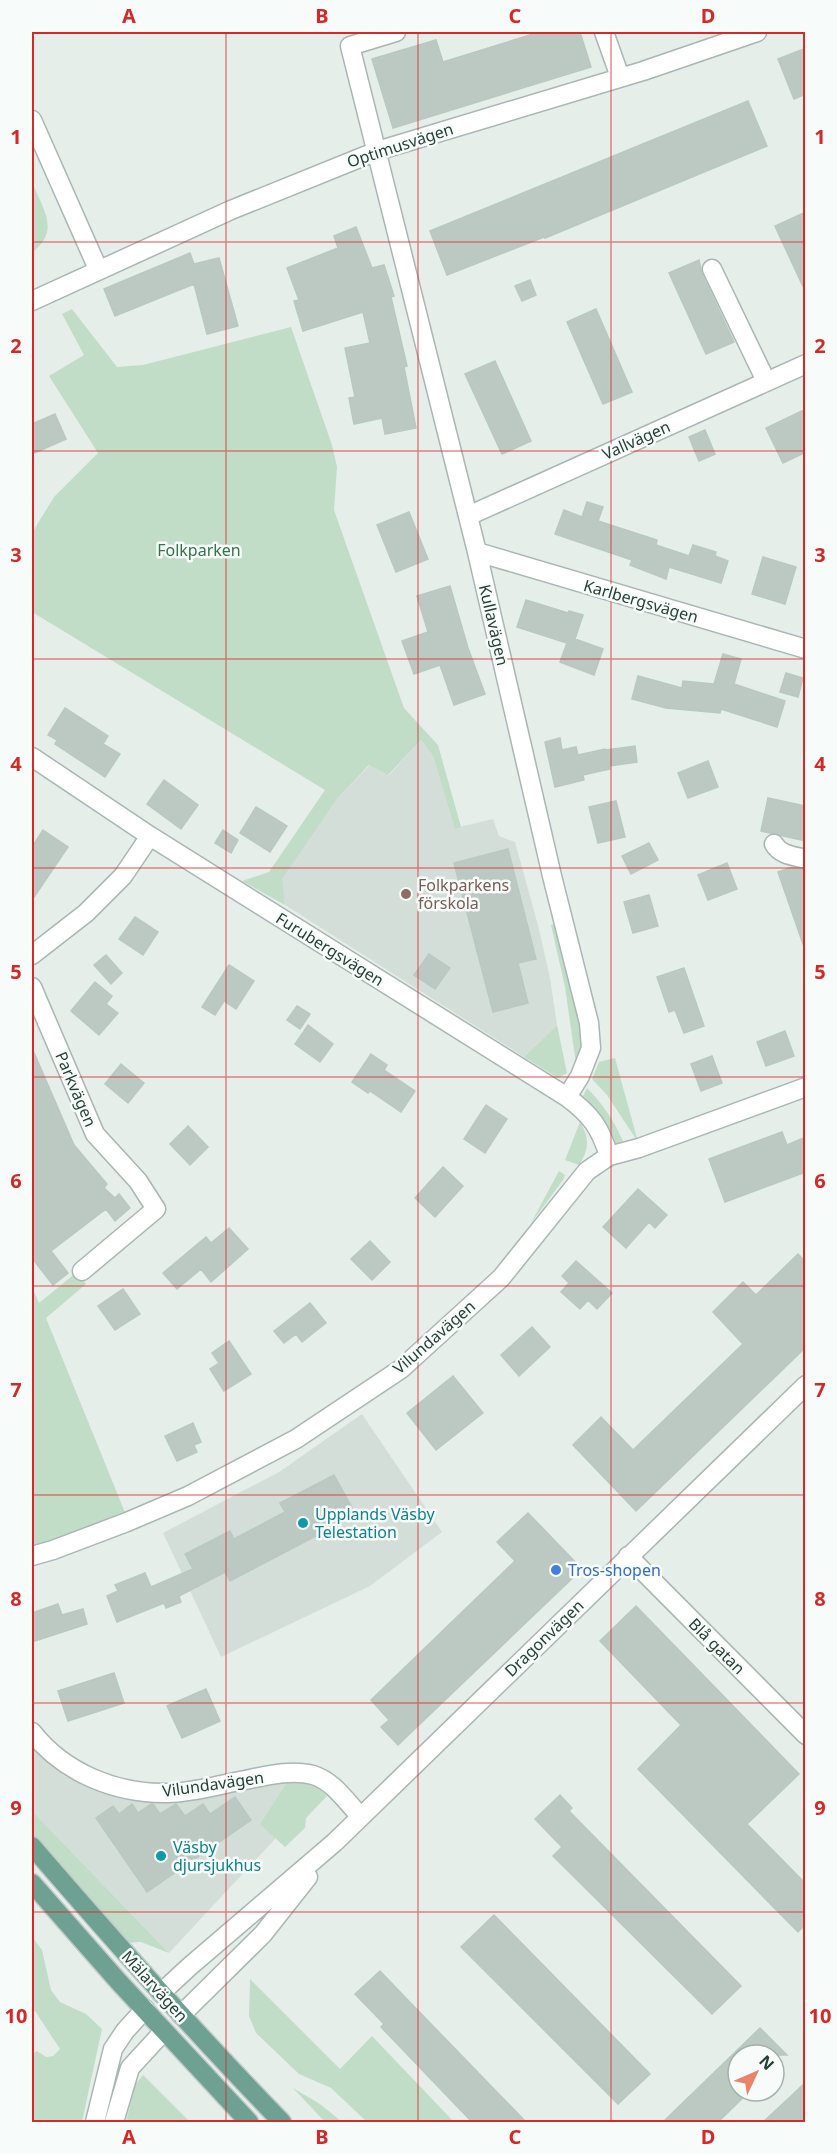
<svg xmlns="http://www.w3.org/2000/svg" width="837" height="2154" font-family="'Noto Sans',sans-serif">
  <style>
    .built { fill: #d4ded9 }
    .green { fill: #c1ddc8 }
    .building { fill: #bcc9c3; stroke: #b9c8c1; stroke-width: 1.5 }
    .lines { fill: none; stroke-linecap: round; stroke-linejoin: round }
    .minor-casing { stroke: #a9b6b1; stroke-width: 21 }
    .major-casing { stroke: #c2cac7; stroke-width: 21 }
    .minor { stroke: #fff; stroke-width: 18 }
    .major { stroke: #6ea192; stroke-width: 18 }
    .grid { fill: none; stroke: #d62828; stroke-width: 1.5; stroke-opacity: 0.55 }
    .education-dot { fill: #8d6e63; stroke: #f7fbf9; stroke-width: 2 }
    .culture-dot { fill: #0f9aa8; stroke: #f7fbf9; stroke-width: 2 }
    .shop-dot { fill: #3f7fe0; stroke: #f7fbf9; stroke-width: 2 }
    .labels { text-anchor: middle; stroke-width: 5; stroke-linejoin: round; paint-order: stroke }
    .street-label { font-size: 16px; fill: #264038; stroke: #f7fbf9 }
    .park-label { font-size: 16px; fill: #327449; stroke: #f7fbf9 }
    .education-label { font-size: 16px; fill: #785e54; stroke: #f7fbf9; text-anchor: start }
    .culture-label { font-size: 16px; fill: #0d838f; stroke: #f7fbf9; text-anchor: start }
    .shop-label { font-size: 16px; fill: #366cbe; stroke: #f7fbf9; text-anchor: start }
    .neatline { fill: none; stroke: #d62828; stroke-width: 2 }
    .grid-label { font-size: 20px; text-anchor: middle; font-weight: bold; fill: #d62828 }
  </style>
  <rect width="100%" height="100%" fill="#e6eeea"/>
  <path class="built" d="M 421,740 L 433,756 L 455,828 L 493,819 L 499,836 L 515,842 L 539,929 L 550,978 L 557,1025 L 524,1057 L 285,905 L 281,879 L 337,799 L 370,765 L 389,775 Z
    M 362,1414 L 442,1532 L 370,1586 L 221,1657 L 163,1533 L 279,1472 Z
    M 32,1747 L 65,1776 L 100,1792 L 132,1800 L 165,1802 L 288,1781 L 261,1824 L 276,1838 L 169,1953 L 32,1811 Z"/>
  <path class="green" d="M 33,184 C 44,211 60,231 32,253 L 32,185 Z
    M 72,309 L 117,367 L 143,365 L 291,327 L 332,445 L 337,467 L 334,510 L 404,708 L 438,745 L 461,827 L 455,829 L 433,756 L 421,740 L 388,775 L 369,765 L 337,799 L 282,879 L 285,905 L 242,881 L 269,872 L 325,790 L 32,612 L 32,533 L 54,497 L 98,453 L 49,376 L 84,355 L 62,314 Z
    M 556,924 L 581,1022 L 582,1050 L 576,1064 L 565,987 L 551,925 Z
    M 557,1025 L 567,1073 L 558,1078 L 524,1057 Z
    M 615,1058 L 638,1142 L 607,1095 L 592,1079 L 599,1062 Z
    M 587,1088 C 603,1104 614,1121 623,1141 L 616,1143 C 608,1124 597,1110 583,1096 Z
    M 580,1122 C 590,1138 589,1150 579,1165 L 565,1160 Z
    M 559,1171 L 565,1175 L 563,1180 L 531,1223 Z
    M 77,1272 L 86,1284 L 46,1318 L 126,1515 L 32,1550 L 32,1287 L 39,1303 Z
    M 302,1780 L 316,1785 L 327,1796 L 306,1818 L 305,1828 L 285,1847 L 260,1824 L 288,1781 Z
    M 32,1811 L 169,1953 L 141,1942 L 125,1943 L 32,1836 Z
    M 32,1937 L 42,1950 L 51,1990 L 60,2002 L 86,2014 L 102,2029 L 82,2122 L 32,2122 L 32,2054 L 37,2051 L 46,2057 L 53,2056 L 60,2049 L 35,2011 L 32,2013 Z
    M 250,1979 L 340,2069 L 372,2036 L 454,2122 L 367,2122 L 331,2088 L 299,2074 L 256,2033 L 249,2016 Z
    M 143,2075 L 190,2122 L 126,2122 L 135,2085 Z
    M 293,2088 L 320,2104 L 342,2122 L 325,2122 Z"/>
  <path class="building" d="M 529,32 L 580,32 L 591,67 L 393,128 L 372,59 L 436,40 L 443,62 L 530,35 Z
    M 806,48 L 806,94 L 794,99 L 778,59 Z
    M 748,101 L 767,146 L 545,238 L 544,237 L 447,275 L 430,231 Z
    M 806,212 L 806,293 L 775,226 Z
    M 356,227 L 372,268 L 384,265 L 394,296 L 391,297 L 407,366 L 404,367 L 416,428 L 385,434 L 382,418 L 354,424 L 349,398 L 355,397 L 345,348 L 370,343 L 363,312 L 303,331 L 294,301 L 299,300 L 287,268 L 338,248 L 334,236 Z
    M 190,253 L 194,264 L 219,258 L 238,326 L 207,334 L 194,284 L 115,316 L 104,289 Z
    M 699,260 L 702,274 L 734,342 L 706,354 L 669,273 Z
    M 530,280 L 536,295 L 522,301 L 515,286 Z
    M 596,309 L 632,392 L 603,404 L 567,322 Z
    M 495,361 L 531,441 L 502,454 L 465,374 Z
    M 806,409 L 806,452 L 783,463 L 766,428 Z
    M 55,414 L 66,439 L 32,454 L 32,424 Z
    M 705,430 L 715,454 L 699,461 L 689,437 Z
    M 587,502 L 603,507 L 598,521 L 657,540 L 656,545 L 689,556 L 693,545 L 716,552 L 715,556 L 728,561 L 721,583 L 669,567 L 666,579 L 630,565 L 632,560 L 555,534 L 564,510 L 582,517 Z
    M 409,512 L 428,559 L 396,572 L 377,525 Z
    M 763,557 L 796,567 L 785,604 L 752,594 Z
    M 450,586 L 468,648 L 485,694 L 454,705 L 440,665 L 414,674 L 402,641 L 428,632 L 417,596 Z
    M 526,600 L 568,613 L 569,611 L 583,615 L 575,639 L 603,649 L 594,675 L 560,662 L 567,643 L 517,627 Z
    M 723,654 L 741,659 L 734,684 L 785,701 L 777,727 L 721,709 L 720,713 L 666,708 L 632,699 L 638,676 L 682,688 L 683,681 L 714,684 Z
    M 786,673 L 803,678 L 798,697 L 780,692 Z
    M 65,708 L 108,736 L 103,744 L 120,754 L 105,777 L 55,744 L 57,740 L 48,735 Z
    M 560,738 L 562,750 L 576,747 L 578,755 L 605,749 L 606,750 L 635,746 L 637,762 L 609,766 L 610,769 L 583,775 L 584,780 L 555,787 L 545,742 Z
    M 708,761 L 718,787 L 688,798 L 678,773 Z
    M 164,780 L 198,805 L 181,829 L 147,804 Z
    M 768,798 L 806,806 L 806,841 L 761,831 Z
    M 616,801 L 625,837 L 598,843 L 589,807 Z
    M 256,807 L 287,826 L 270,852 L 240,833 Z
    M 43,830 L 68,847 L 32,900 L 32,847 Z
    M 223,830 L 238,840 L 231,853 L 215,843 Z
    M 649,843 L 658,860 L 631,874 L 622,856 Z
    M 508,849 L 536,959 L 518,963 L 528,1003 L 493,1012 L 454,863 Z
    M 727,863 L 737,889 L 708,900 L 698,875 Z
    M 792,867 L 806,870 L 806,944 L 803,944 L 778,872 Z
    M 649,895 L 658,926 L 633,933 L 624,902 Z
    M 135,917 L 158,932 L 143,955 L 119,939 Z
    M 429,954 L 450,968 L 435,989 L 414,975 Z
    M 106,955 L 122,973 L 111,984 L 94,965 Z
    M 229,965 L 254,981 L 236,1009 L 224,1001 L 215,1015 L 202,1007 Z
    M 684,968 L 704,1026 L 684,1033 L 675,1010 L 669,1012 L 657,977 Z
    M 95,982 L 112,996 L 106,1004 L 118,1013 L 99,1035 L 71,1011 Z
    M 297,1006 L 310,1014 L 300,1029 L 287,1020 Z
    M 308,1025 L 333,1044 L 320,1062 L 295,1044 Z
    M 785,1031 L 794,1056 L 766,1066 L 757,1042 Z
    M 32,1048 L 74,1145 L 107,1184 L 104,1188 L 115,1198 L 119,1194 L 130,1208 L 115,1221 L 106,1209 L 51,1251 L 68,1273 L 53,1285 L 32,1258 Z
    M 371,1054 L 387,1065 L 384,1070 L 415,1091 L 401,1112 L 370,1091 L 368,1093 L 352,1082 Z
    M 712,1056 L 722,1083 L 701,1091 L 691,1064 Z
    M 121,1064 L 144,1083 L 128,1103 L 105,1084 Z
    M 486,1105 L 507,1119 L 485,1153 L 464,1139 Z
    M 188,1126 L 208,1147 L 190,1165 L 170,1144 Z
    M 782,1132 L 787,1145 L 806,1137 L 806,1172 L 725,1202 L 709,1159 Z
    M 443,1167 L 463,1186 L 435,1217 L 415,1198 Z
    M 638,1189 L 667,1215 L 655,1228 L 649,1222 L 626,1248 L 603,1227 Z
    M 229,1228 L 248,1249 L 211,1282 L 201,1269 L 177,1289 L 163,1273 L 206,1237 L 211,1243 Z
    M 370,1241 L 390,1262 L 372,1280 L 351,1259 Z
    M 798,1254 L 806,1262 L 806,1347 L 636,1511 L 573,1445 L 601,1417 L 633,1450 L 743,1344 L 713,1312 L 743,1282 L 756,1295 Z
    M 576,1261 L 612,1293 L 597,1309 L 588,1300 L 580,1309 L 561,1292 L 569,1283 L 562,1276 Z
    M 123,1289 L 140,1314 L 115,1330 L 98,1306 Z
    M 310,1303 L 326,1323 L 302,1342 L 296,1334 L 284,1343 L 274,1331 Z
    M 532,1327 L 550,1347 L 519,1376 L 501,1355 Z
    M 229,1341 L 251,1374 L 224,1391 L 210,1369 L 219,1363 L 212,1353 Z
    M 453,1376 L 483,1413 L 436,1450 L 407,1413 Z
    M 193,1423 L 201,1442 L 194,1445 L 197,1452 L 177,1461 L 165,1436 Z
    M 334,1475 L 356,1515 L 230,1581 L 225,1572 L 179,1596 L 181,1602 L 166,1608 L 164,1603 L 117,1622 L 107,1596 L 118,1591 L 115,1585 L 145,1573 L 151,1587 L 193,1569 L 185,1554 L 230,1531 L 234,1539 L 285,1512 L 280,1503 Z
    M 528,1513 L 582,1569 L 398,1745 L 381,1727 L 389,1720 L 371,1700 L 515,1561 L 497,1542 Z
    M 58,1604 L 62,1615 L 83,1609 L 87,1624 L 32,1642 L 32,1613 Z
    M 636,1606 L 799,1774 L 747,1824 L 806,1884 L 806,1924 L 798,1932 L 638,1769 L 681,1725 L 600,1641 Z
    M 114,1673 L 124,1703 L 68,1721 L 58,1691 Z
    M 206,1689 L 220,1721 L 182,1738 L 167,1706 Z
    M 560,1795 L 572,1808 L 569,1811 L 741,1986 L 712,2014 L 553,1856 L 562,1847 L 535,1819 Z
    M 235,1797 L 251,1820 L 147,1892 L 96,1818 L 113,1806 L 119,1814 L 132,1804 L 138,1813 L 151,1804 L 153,1804 L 160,1814 L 176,1804 L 185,1816 L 203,1804 L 210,1814 Z
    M 494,1915 L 650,2074 L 618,2104 L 461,1947 Z
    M 380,1971 L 402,1994 L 526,2122 L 472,2122 L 381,2027 L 384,2024 L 355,1994 Z
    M 760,2028 L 787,2055 L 738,2055 L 738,2091 L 750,2091 L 718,2122 L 663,2122 Z
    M 806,2082 L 806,2122 L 763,2122 L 790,2097 Z"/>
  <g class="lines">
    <defs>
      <path id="minor" d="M 396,32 L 350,46 L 477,552 L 552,876 L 589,1023 L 591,1048 L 580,1076 L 567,1097
        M 604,32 L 620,77
        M 32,120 L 98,269
        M 712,269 L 766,381
        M 32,301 L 231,210 L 377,151 L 643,71 L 757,32
        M 468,516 L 806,364
        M 477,552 L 806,649
        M 32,757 L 150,836 L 567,1097 C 591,1115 600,1127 609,1156
        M 774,844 C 780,855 794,856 806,859
        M 32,955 L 86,913 L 123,876 L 150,836
        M 32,987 L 95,1134 L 138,1181 L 156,1209 L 82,1271
        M 32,1556 L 53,1550 L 127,1522 L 188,1496 L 296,1439 L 401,1369 L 501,1278 L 587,1171 L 609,1156 L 639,1148 L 806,1087
        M 628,1556 L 806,1735
        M 32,1732 C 64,1773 116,1794 168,1793 C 191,1793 222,1784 245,1780 C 265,1776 292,1769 313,1775 C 333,1781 346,1801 360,1816
        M 161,1993 L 189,1967 L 335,1842 L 806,1385
        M 181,2015 L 263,1934 L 308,1877
        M 95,2122 L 113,2049 L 125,2031 L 145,2009
        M 114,2122 L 130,2068 L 164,2031"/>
      <path id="major" d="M 32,1846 C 113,1940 195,2033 282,2122
        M 32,1883 L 118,1981 L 249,2122"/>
    </defs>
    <use href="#minor" class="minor-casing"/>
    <use href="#major" class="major-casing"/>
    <use href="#minor" class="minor"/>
    <use href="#major" class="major"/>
  </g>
  <path class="grid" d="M 226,32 L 226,2122M 418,32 L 418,2122M 611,32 L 611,2122M 32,242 L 806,242M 32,451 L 806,451M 32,659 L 806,659M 32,868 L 806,868M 32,1077 L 806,1077M 32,1286 L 806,1286M 32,1495 L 806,1495M 32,1703 L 806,1703M 32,1912 L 806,1912"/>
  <circle class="education-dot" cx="406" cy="894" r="6"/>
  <g class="culture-dot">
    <circle cx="303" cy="1523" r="6"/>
    <circle cx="161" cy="1856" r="6"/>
  </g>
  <circle class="shop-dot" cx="556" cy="1570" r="6"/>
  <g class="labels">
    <g class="street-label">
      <text transform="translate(400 145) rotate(-18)" y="6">Optimusvägen</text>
      <text transform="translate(636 440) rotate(-24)" y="6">Vallvägen</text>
      <text transform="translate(641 601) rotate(16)" y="6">Karlbergsvägen</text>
      <text transform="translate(494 625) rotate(77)" y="6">Kullavägen</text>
      <text transform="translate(330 949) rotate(32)" y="6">Furubergsvägen</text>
      <text transform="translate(76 1089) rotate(67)" y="6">Parkvägen</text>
      <text transform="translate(434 1337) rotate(-41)" y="6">Vilundavägen</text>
      <text transform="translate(544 1638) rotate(-44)" y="6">Dragonvägen</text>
      <text transform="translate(717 1646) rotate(45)" y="6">Blå gatan</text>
      <text transform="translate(213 1784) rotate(-8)" y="6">Vilundavägen</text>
      <text transform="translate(155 1986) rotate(48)" y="6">Mälarvägen</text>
    </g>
    <g class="park-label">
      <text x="199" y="556">Folkparken</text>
    </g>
    <g class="education-label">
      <text x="418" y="891">Folkparkens<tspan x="418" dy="18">förskola</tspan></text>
    </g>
    <g class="culture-label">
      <text x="315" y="1520">Upplands Väsby<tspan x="315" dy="18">Telestation</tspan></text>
      <text x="173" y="1853">Väsby<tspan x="173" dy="18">djursjukhus</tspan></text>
    </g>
    <g class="shop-label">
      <text x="568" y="1576">Tros-shopen</text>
    </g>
  </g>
  <rect width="837" height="2154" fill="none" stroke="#f7fbf9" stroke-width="66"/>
  <g transform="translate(756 2073) rotate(46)"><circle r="28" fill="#f7fbf9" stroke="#a3b0ac" stroke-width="1.5"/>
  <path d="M0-4.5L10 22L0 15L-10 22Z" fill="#e98469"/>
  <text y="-9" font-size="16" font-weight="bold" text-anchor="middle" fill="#264038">N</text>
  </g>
  <rect x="33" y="33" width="771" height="2088" class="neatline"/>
  <g class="grid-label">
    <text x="129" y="23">A</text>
    <text x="322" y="23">B</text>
    <text x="515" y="23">C</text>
    <text x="708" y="23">D</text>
    <text x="16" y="144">1</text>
    <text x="820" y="144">1</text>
    <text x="16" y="353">2</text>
    <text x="820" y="353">2</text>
    <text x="16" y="562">3</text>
    <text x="820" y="562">3</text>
    <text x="16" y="771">4</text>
    <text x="820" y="771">4</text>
    <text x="16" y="979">5</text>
    <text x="820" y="979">5</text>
    <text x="16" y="1188">6</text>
    <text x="820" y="1188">6</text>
    <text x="16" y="1397">7</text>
    <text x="820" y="1397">7</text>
    <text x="16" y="1606">8</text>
    <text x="820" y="1606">8</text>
    <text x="16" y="1815">9</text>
    <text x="820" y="1815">9</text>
    <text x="16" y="2023">10</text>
    <text x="820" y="2023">10</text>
    <text x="129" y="2144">A</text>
    <text x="322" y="2144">B</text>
    <text x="515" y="2144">C</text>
    <text x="708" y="2144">D</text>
  </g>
</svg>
